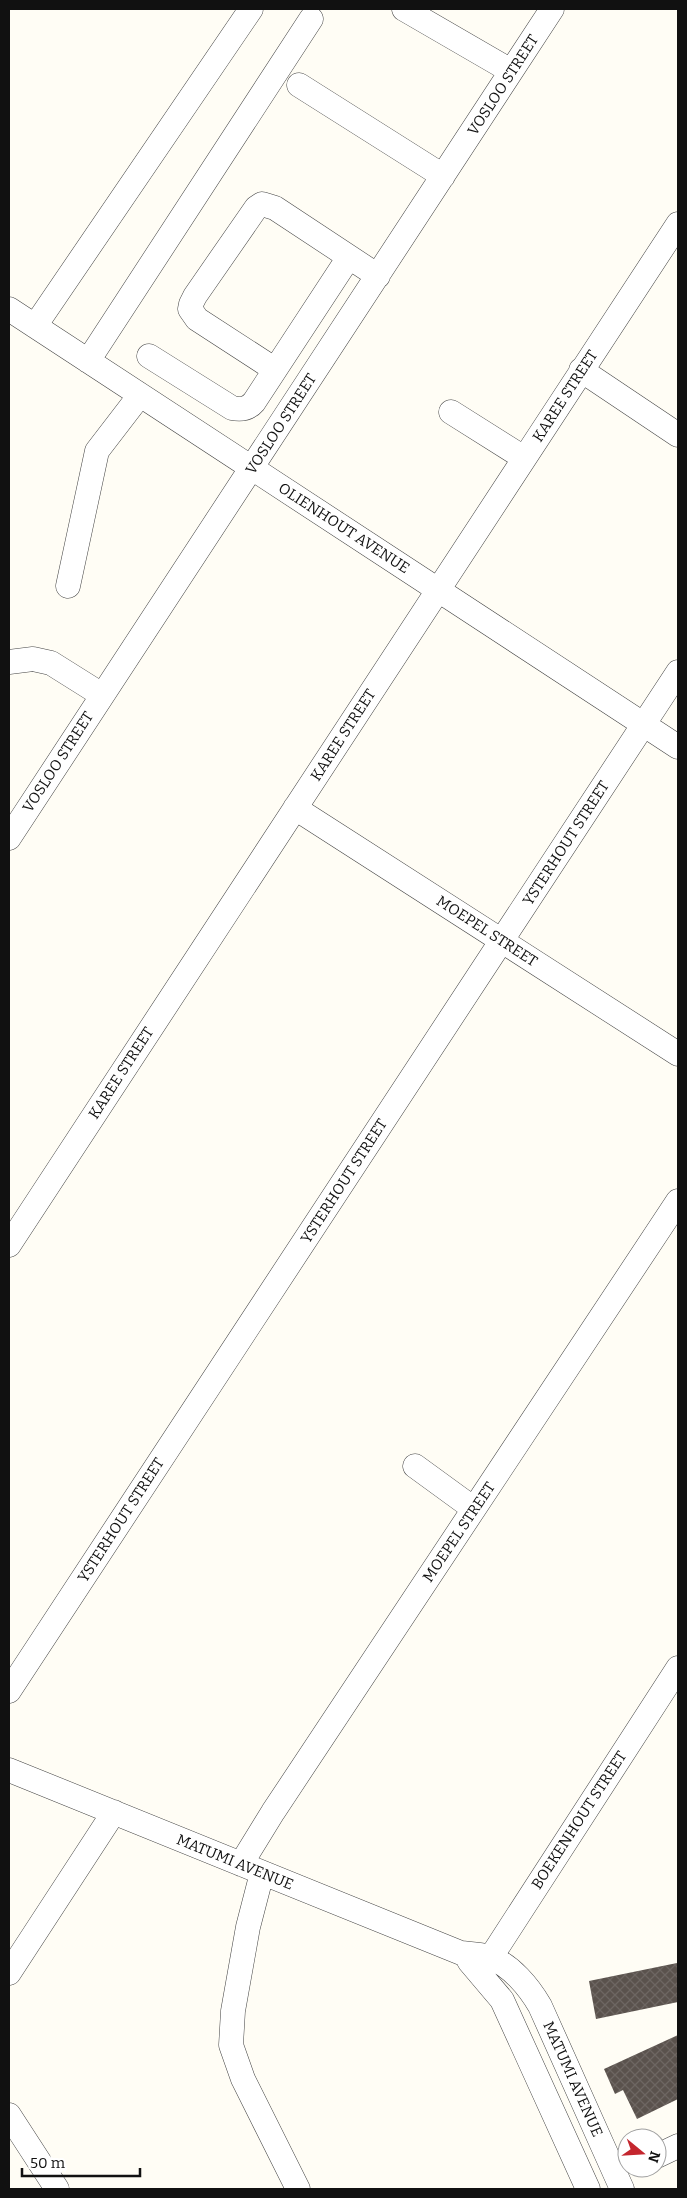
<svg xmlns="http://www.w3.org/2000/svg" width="687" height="2198" font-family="Bitter,serif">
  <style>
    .building { fill: url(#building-cross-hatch) }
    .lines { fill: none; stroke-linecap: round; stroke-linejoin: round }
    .minor-casing { stroke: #444; stroke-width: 25 }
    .minor { stroke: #fff; stroke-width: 24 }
    .labels { text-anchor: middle; stroke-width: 5; stroke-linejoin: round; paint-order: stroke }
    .street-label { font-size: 15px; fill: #111; stroke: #fff }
  </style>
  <defs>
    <pattern id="building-cross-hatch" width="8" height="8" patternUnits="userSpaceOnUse" patternTransform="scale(1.25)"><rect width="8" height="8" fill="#5a524d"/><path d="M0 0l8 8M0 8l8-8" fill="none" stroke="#6d6662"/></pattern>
  </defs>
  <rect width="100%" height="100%" fill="#fffdf5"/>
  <path class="building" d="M 677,1963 L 678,2002 L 596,2019 L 589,1981 Z
    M 678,2035 L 678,2099 L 637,2119 L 623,2090 L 615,2094 L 604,2069 Z"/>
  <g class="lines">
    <defs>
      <path id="minor" d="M 404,9 L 511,71
        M 299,85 L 443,176
        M 9,309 L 678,747
        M 35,326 L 251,9
        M 149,356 L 232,408 C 241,410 248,409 254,402 L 349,257
        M 88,361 L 311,19
        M 274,369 L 197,319 L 190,309 L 191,304 L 195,296 L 256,208 L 262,204 L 275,208 L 378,276
        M 581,370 L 678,435
        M 451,412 L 524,458
        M 68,586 L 97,451 L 140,395
        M 9,662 L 33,659 L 51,663 L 102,695
        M 295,808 L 678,1054
        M 9,838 L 552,9
        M 9,1245 L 678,224
        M 415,1466 L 474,1509
        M 9,1691 L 678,672
        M 9,1770 L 461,1953 C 470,1954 480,1954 489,1957 C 511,1965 529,1987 540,2006 L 622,2189
        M 241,1864 L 273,1812 L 678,1201
        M 262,1873 L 248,1927 L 233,2011 L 231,2045 L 243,2079 L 298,2189
        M 469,1961 L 502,2000 L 588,2189
        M 482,1971 L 678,1668
        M 9,1973 L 114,1812
        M 9,2115 L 57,2189
        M 657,2156 L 678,2146"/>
    </defs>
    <use href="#minor" class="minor-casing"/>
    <use href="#minor" class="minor"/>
  </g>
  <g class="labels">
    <g class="street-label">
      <text transform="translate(503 85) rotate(-57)" y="5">VOSLOO STREET</text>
      <text transform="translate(565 396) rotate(-57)" y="5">KAREE STREET</text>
      <text transform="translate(281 424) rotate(-57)" y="5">VOSLOO STREET</text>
      <text transform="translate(344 528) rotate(33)" y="5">OLIENHOUT AVENUE</text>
      <text transform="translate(343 735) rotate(-57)" y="5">KAREE STREET</text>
      <text transform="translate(58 762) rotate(-57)" y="5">VOSLOO STREET</text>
      <text transform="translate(566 843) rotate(-57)" y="5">YSTERHOUT STREET</text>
      <text transform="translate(487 931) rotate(33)" y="5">MOEPEL STREET</text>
      <text transform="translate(121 1073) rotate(-57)" y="5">KAREE STREET</text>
      <text transform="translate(344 1181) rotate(-57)" y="5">YSTERHOUT STREET</text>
      <text transform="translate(121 1520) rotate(-57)" y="5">YSTERHOUT STREET</text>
      <text transform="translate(459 1532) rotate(-56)" y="5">MOEPEL STREET</text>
      <text transform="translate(579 1820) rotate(-57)" y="5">BOEKENHOUT STREET</text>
      <text transform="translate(235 1862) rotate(22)" y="5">MATUMI AVENUE</text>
      <text transform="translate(573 2079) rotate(66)" y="5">MATUMI AVENUE</text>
    </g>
  </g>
  <rect width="687" height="2198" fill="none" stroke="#111111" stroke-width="20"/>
  <g transform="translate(642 2153) rotate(108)"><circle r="24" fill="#ffffff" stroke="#a0a0a0"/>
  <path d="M0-4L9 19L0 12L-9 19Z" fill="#c4262e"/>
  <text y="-8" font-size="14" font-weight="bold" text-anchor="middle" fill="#111111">N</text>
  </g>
  <path d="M22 2168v8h118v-8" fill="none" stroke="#111111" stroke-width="2.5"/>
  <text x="30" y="2168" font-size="15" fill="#111111" stroke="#ffffff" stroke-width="4" paint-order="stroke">50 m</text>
</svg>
